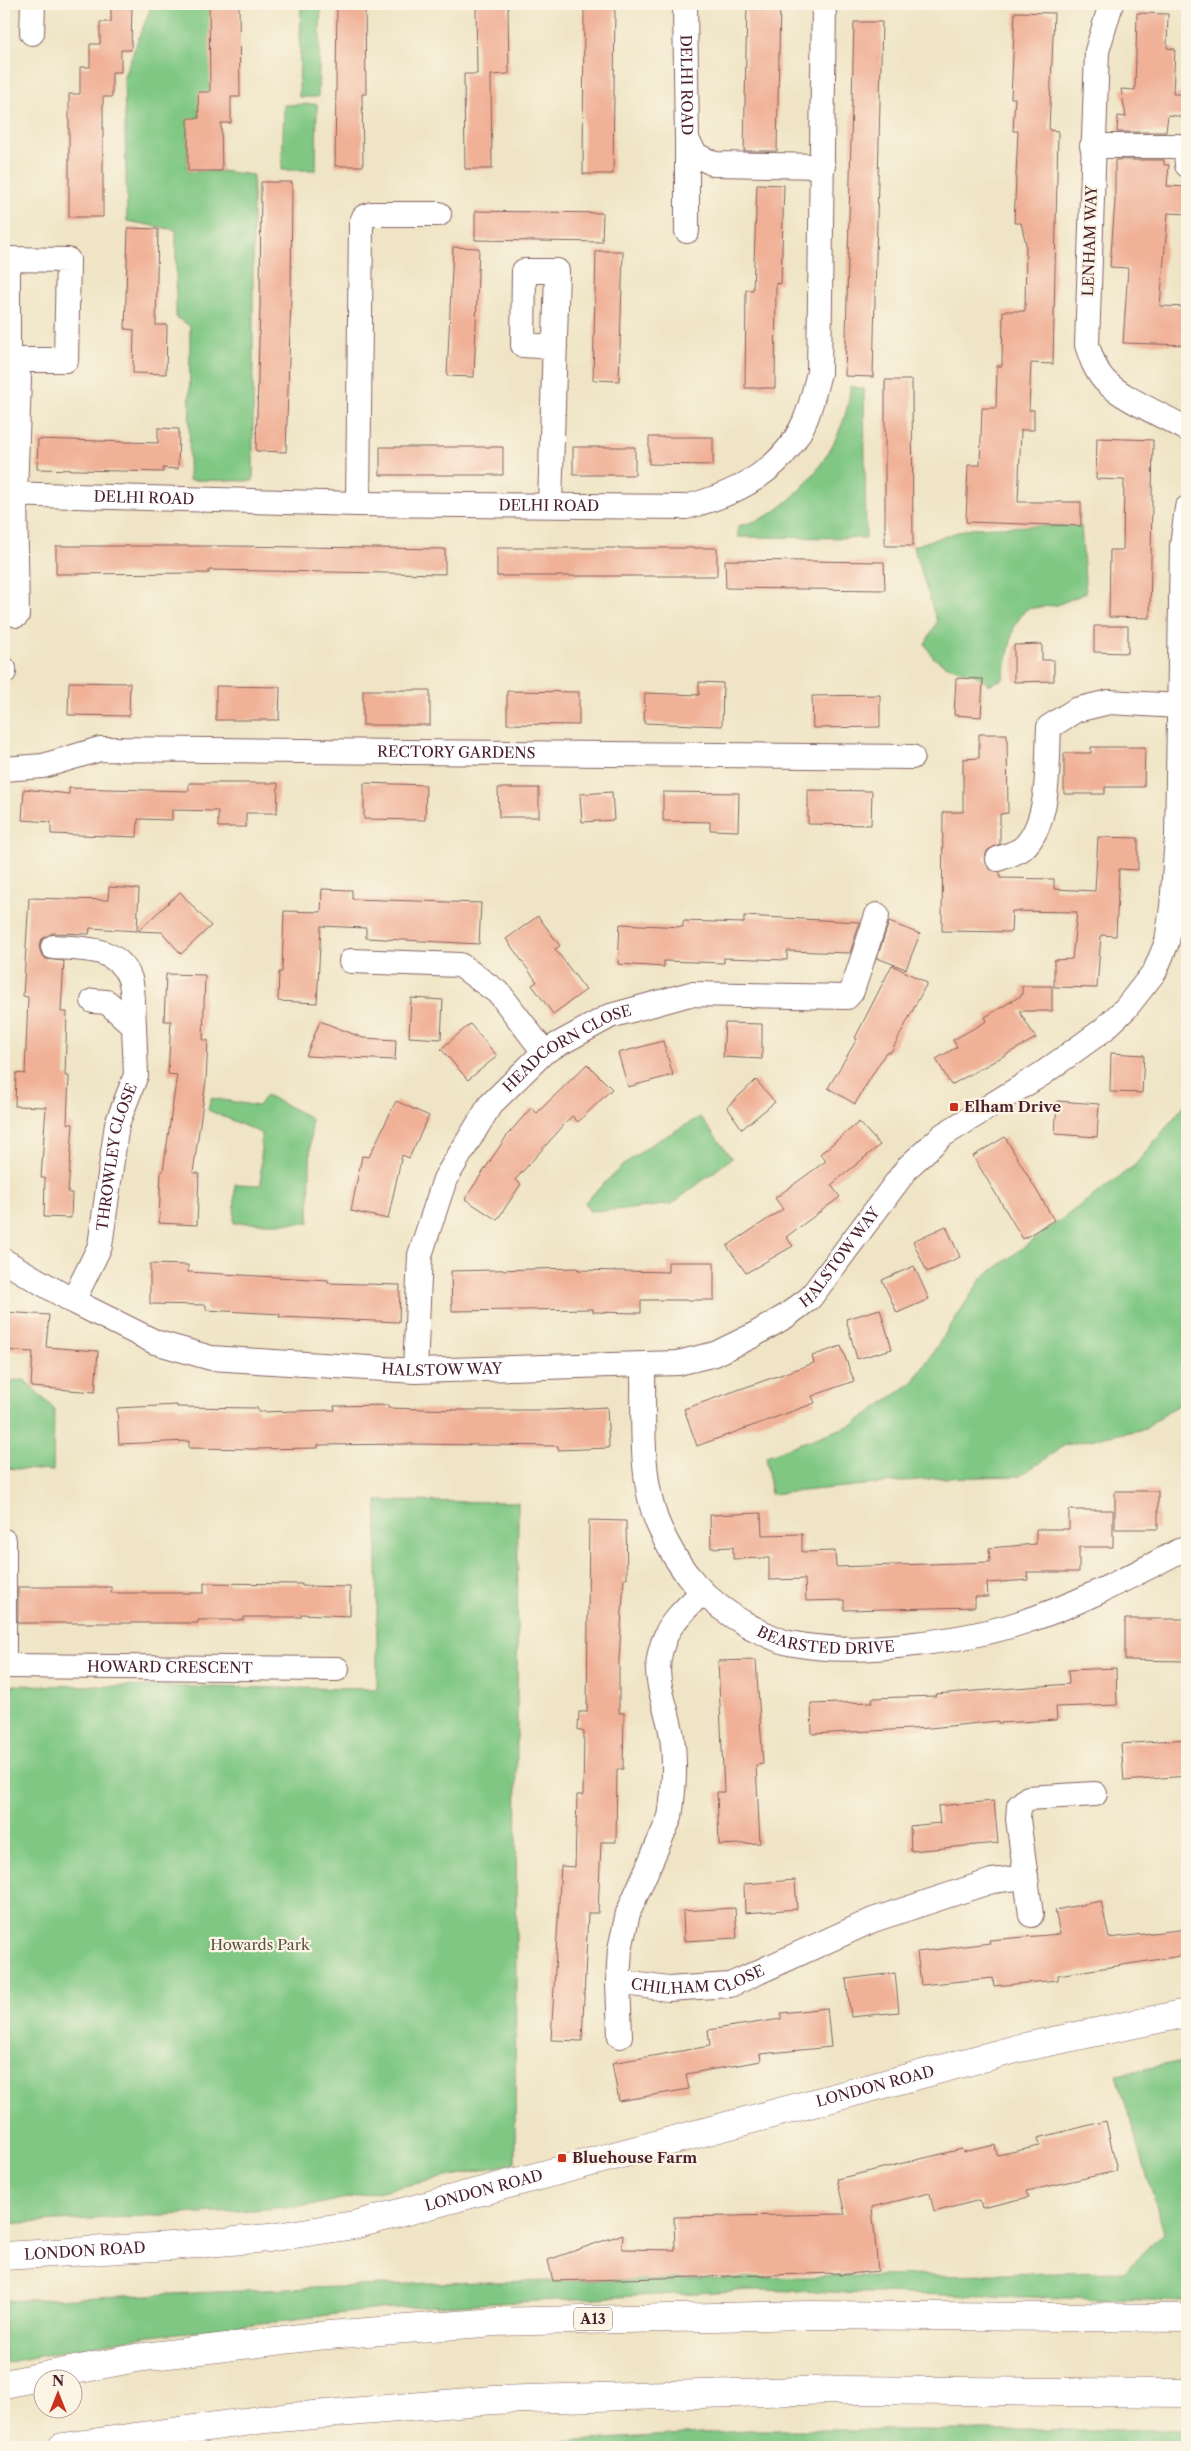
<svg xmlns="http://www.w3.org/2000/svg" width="1191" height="2451" font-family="'Libre Caslon Text',serif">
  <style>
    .green { fill: #7fc783; stroke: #647357 }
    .building { fill: #f0b197 }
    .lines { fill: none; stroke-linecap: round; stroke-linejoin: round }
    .street-casing { stroke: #846461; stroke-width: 26 }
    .secondary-casing { stroke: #846461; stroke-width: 29 }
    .highway-casing { stroke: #846461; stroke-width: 29 }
    .street { stroke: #fff; stroke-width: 24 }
    .secondary { stroke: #fff; stroke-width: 28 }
    .highway { stroke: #fff; stroke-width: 28 }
    .poi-dot { fill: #c8321e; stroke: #fcf5e5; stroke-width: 2 }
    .labels { text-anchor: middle; stroke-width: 4.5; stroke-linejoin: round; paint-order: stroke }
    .shield { fill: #fcf5e5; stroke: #7f5f63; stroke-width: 1 }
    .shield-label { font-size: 14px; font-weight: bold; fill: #4a1f2b }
    .street-label { font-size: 15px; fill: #4a1f2b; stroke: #fcf5e5 }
    .poi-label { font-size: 15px; font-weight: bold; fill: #4a1f2b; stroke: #fcf5e5; text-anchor: start }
    .park-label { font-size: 15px; fill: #5a5145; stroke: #fcf5e5 }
  </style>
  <rect width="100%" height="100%" fill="#fcf5e5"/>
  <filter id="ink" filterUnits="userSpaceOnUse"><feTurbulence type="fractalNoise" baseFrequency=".02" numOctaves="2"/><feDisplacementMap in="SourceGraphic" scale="10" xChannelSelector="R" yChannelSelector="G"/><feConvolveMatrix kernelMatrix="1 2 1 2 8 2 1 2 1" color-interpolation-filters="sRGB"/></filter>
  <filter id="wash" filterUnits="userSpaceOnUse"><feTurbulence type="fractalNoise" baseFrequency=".0096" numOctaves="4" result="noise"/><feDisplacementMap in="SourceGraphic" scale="20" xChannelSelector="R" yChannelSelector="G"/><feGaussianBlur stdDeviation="1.12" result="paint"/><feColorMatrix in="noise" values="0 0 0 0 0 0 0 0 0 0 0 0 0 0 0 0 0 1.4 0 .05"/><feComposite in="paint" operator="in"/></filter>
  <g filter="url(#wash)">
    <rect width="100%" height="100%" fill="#efe4c5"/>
    <path class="green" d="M 152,4 L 210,4 L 214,98 L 199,92 L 199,118 L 188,119 L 188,171 L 222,171 L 253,175 L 253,481 L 189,480 L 190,326 L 176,317 L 176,230 L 127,221 L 124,76 Z
      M 301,4 L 321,4 L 318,97 L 299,97 Z
      M 317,104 L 316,170 L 282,170 L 284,105 Z
      M 850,386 L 864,389 L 866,538 L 738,537 L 738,526 C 746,524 754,522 761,519 C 805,498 849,435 850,386 Z
      M 1029,526 L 1081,526 L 1086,593 L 1057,605 L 1026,609 L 1014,626 L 1003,679 L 988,685 C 973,668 951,672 934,658 C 931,655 928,648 925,644 L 937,622 L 913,546 L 971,528 Z
      M 266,1095 L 311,1118 L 309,1223 L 234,1223 L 235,1184 L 261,1185 L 261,1133 L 208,1110 L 211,1098 L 258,1106 Z
      M 1187,1102 L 1187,1398 L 1145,1429 L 1065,1445 L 1020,1476 L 938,1478 L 771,1494 L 766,1456 L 854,1424 L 914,1381 L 982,1278 L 1135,1165 Z
      M 700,1117 L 732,1158 L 672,1204 L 631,1209 L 589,1211 L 585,1202 L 622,1166 L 650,1145 Z
      M 25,1380 L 54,1409 L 53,1471 L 4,1468 L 4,1381 Z
      M 377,1501 L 518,1502 L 515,2163 L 318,2204 L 253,2210 L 4,2224 L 4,1685 L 377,1689 Z
      M 1187,2060 L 1187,2301 L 754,2290 L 379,2309 L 127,2339 L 4,2363 L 4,2301 L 432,2283 L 1124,2272 L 1164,2232 L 1117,2075 Z
      M 747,2430 L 1151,2430 L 1187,2431 L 1187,2447 L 482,2447 Z"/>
    <g id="blocks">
      <path class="building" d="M 111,4 L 132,4 L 131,50 L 121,50 L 121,72 L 112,72 L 112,97 L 103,97 L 103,217 L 69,217 L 69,94 L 80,94 L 80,67 L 90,67 L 90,44 L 100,44 L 100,22 L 111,22 Z
        M 209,4 L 239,4 L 240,97 L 231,97 L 231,123 L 221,123 L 222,171 L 188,171 L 188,118 L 199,118 L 198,92 L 210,92 Z
        M 337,4 L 365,4 L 366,94 L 362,94 L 363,166 L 335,166 Z
        M 476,4 L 508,4 L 509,74 L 491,75 L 492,169 L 465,169 L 464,74 L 477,74 Z
        M 584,4 L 615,4 L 613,174 L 583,174 Z
        M 747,4 L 780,4 L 777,151 L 744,151 Z
        M 1015,12 L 1054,13 L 1049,130 L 1058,131 L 1053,364 L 1031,363 L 1029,410 L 1034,410 L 1034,430 L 1021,430 L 1018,502 L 1081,502 L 1081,526 L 966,522 L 968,465 L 980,465 L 982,408 L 996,408 L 997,366 L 1002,366 L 1003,311 L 1025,311 L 1026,244 L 1021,223 L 1014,223 L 1018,131 L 1013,131 L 1015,98 L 1011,98 Z
        M 1137,13 L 1168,14 L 1167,48 L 1175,49 L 1173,94 L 1187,94 L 1187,117 L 1168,115 L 1166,132 L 1117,132 L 1118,116 L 1126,117 L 1121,89 L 1135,90 Z
        M 854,22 L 882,22 L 873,377 L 845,376 Z
        M 1115,160 L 1164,160 L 1164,165 L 1169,165 L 1167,186 L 1187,187 L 1187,214 L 1168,213 L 1160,306 L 1187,307 L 1187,345 L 1123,343 L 1128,268 L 1110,267 L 1115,201 Z
        M 261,182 L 292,182 L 291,297 L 286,452 L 256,451 L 260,305 Z
        M 757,184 L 784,185 L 781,284 L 776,283 L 775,388 L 745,388 L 746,290 L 753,290 Z
        M 475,211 L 603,213 L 602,242 L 475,240 Z
        M 128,228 L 158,229 L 156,325 L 167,325 L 166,374 L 133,373 L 134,330 L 125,329 Z
        M 453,247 L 479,248 L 474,377 L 447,376 Z
        M 596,251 L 623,251 L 619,381 L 593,380 Z
        M 885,380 L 912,380 L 913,546 L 885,546 Z
        M 158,428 L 179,429 L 178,469 L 163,468 L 163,472 L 37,469 L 38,439 L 158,443 Z
        M 649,437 L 713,437 L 713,465 L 649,464 Z
        M 1097,438 L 1153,440 L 1150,618 L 1109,617 L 1110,550 L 1123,550 L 1124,480 L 1096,479 Z
        M 380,447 L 503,447 L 503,475 L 380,475 Z
        M 573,447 L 635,447 L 635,475 L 573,475 Z
        M 56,546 L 230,546 L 445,549 L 445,574 L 209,570 L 209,573 L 56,574 Z
        M 497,548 L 717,548 L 717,576 L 497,576 Z
        M 725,560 L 884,562 L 885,590 L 726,588 Z
        M 1094,626 L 1128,626 L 1128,653 L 1094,652 Z
        M 1042,644 L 1042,660 L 1054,660 L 1054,681 L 1014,682 L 1014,645 Z
        M 956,678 L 983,679 L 981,717 L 954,715 Z
        M 69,682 L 130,683 L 129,716 L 68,715 Z
        M 699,682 L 723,683 L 722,726 L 644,723 L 645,693 L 699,695 Z
        M 216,686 L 280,687 L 279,720 L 216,720 Z
        M 363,690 L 430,690 L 430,725 L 363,725 Z
        M 507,691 L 579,692 L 579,725 L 507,724 Z
        M 880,695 L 880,727 L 813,728 L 812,696 Z
        M 979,734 L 1007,734 L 1008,813 L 1000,814 L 1000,844 L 988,850 L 984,858 L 989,869 L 1000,872 L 1000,878 L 1054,879 L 1054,889 L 1095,891 L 1098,837 L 1138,838 L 1138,870 L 1119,869 L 1116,936 L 1101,935 L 1097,988 L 1054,987 L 1054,960 L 1072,959 L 1077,912 L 1012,911 L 1011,932 L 942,931 L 943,812 L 963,812 L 963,759 L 979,758 Z
        M 1091,747 L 1145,747 L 1144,787 L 1105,787 L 1105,794 L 1064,794 L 1064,753 L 1091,753 Z
        M 189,783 L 278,783 L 277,813 L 246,813 L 246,827 L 218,827 L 218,811 L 172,810 L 172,820 L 138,819 L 137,837 L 51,834 L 51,822 L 22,820 L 24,789 L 69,794 L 69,788 L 189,791 Z
        M 364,783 L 426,785 L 425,820 L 364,819 Z
        M 498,788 L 539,788 L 539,817 L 499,817 Z
        M 808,790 L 872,791 L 871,825 L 808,824 Z
        M 612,792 L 614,820 L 582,822 L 580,794 Z
        M 663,792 L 739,793 L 738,831 L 710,830 L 710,822 L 663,821 Z
        M 109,887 L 139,889 L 137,931 L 90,928 L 89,934 L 53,933 L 42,939 L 39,946 L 41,953 L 46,959 L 64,961 L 61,1012 L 67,1012 L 65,1076 L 69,1076 L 67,1123 L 73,1124 L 68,1193 L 72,1193 L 71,1218 L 44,1217 L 45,1178 L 41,1178 L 46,1107 L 15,1106 L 16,1073 L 25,1074 L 28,997 L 23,996 L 29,898 L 108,900 Z
        M 322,889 L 352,890 L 352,899 L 481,903 L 479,944 L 366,938 L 366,928 L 321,926 L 317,1003 L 278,1001 L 279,972 L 282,972 L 284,911 L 321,912 Z
        M 180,892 L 211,926 L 181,954 L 162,932 L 138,931 Z
        M 538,916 L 560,946 L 555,949 L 586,990 L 553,1014 L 532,985 L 537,982 L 506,939 Z
        M 744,916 L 860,922 L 850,953 L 787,951 L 787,960 L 724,958 L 724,963 L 664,961 L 664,967 L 618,964 L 620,924 L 683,927 L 683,921 L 744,923 Z
        M 889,922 L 920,934 L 906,969 L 877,958 Z
        M 892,965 L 927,983 L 891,1052 L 886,1052 L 855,1104 L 828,1088 L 857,1039 L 855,1038 Z
        M 166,974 L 205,975 L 203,1040 L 208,1040 L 206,1081 L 193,1173 L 199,1173 L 197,1225 L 159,1223 L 161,1171 L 163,1171 L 177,1075 L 168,1074 L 171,1021 L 164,1021 Z
        M 1022,986 L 1052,986 L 1052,1011 L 1019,1011 L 1036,1038 L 951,1085 L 936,1059 L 957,1047 L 953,1040 L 987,1021 L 985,1017 L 1022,995 Z
        M 411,998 L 443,1000 L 441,1039 L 409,1037 Z
        M 320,1021 L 363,1038 L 396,1040 L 395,1060 L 306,1056 Z
        M 725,1023 L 762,1024 L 762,1059 L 723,1057 Z
        M 470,1024 L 497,1056 L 468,1080 L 441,1049 Z
        M 663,1041 L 673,1075 L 628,1087 L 618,1053 Z
        M 1111,1053 L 1144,1055 L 1142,1093 L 1110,1092 Z
        M 587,1064 L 612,1089 L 578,1122 L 572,1116 L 515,1180 L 521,1184 L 497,1220 L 465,1199 L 508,1134 L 531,1108 L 537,1113 Z
        M 756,1080 L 775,1102 L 742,1129 L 727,1107 Z
        M 396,1101 L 429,1116 L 409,1158 L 402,1155 L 388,1219 L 351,1211 L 362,1156 L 369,1157 Z
        M 1057,1101 L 1099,1104 L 1097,1137 L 1055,1134 Z
        M 859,1122 L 880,1145 L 831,1185 L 840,1197 L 786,1237 L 793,1246 L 746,1273 L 727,1246 L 783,1209 L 775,1198 L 826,1161 L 820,1154 Z
        M 1005,1137 L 1054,1220 L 1023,1239 L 973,1156 Z
        M 946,1226 L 960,1257 L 927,1272 L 913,1241 Z
        M 668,1262 L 714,1262 L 714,1300 L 641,1300 L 641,1313 L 593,1312 L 593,1309 L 452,1311 L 451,1271 L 578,1268 L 578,1270 L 668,1272 Z
        M 150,1264 L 188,1265 L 188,1272 L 328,1280 L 328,1283 L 400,1285 L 399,1322 L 279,1317 L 280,1314 L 206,1310 L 206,1305 L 150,1304 Z
        M 914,1266 L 929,1299 L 897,1313 L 882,1280 Z
        M 880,1309 L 892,1349 L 857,1359 L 846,1319 Z
        M 4,1312 L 49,1315 L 46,1347 L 98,1351 L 95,1392 L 31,1387 L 33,1352 L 4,1350 Z
        M 841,1346 L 854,1381 L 812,1396 L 815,1403 L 697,1446 L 684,1409 L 814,1363 L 812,1356 Z
        M 177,1405 L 177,1407 L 258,1408 L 258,1412 L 335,1410 L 334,1406 L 388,1405 L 388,1408 L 461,1410 L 554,1410 L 607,1407 L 609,1448 L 558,1450 L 558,1446 L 411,1444 L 318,1445 L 318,1448 L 255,1449 L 189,1448 L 189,1441 L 119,1444 L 117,1408 Z
        M 1115,1491 L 1158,1491 L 1158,1529 L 1115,1529 Z
        M 1069,1510 L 1113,1510 L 1113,1547 L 1079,1547 L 1079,1572 L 1027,1572 L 1028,1580 L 987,1583 L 988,1597 L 975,1597 L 975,1607 L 844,1610 L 844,1600 L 806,1601 L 805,1579 L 769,1580 L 769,1558 L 733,1559 L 733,1547 L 711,1548 L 710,1515 L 761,1513 L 762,1535 L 802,1534 L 802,1552 L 835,1551 L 836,1567 L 990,1562 L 989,1548 L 1036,1544 L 1036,1529 L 1069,1529 Z
        M 589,1520 L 626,1521 L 627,1578 L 624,1578 L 619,1660 L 619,1713 L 624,1713 L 623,1769 L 617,1769 L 616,1842 L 601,1842 L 598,1913 L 588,1913 L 582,2041 L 551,2040 L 561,1866 L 575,1867 L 577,1795 L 583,1795 L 584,1732 L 578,1730 L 579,1712 L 587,1712 Z
        M 204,1583 L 302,1584 L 302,1586 L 350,1587 L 350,1616 L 301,1614 L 301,1617 L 244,1617 L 244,1620 L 198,1620 L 198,1623 L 18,1623 L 18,1587 L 111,1587 L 111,1593 L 204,1593 Z
        M 1125,1619 L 1187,1619 L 1187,1661 L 1125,1660 Z
        M 756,1660 L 763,1764 L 756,1765 L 760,1843 L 719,1845 L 717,1792 L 724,1792 L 718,1661 Z
        M 1116,1668 L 1117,1705 L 1056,1707 L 1057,1720 L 998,1723 L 998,1721 L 930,1728 L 812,1734 L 811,1704 L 872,1702 L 872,1698 L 936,1696 L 935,1694 L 1069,1684 L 1068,1670 Z
        M 1187,1739 L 1187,1776 L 1124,1781 L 1121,1744 Z
        M 994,1801 L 998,1843 L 911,1851 L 910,1826 L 940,1823 L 938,1806 Z
        M 795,1880 L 797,1909 L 745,1913 L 744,1884 Z
        M 1101,1901 L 1109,1938 L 1187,1929 L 1187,1955 L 1058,1975 L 1058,1980 L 994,1986 L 993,1978 L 921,1985 L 917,1952 L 990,1943 L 989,1940 L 1060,1934 L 1055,1910 Z
        M 735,1908 L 737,1938 L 684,1941 L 683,1911 Z
        M 895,1973 L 899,2012 L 851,2017 L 846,1979 Z
        M 827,2008 L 831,2047 L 760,2054 L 761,2061 L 686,2074 L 689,2089 L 619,2101 L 612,2063 L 710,2046 L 708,2030 L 781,2019 L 781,2013 Z
        M 1106,2121 L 1117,2171 L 1027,2191 L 1029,2197 L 982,2208 L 980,2200 L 934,2212 L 930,2193 L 872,2207 L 878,2271 L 839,2275 L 839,2273 L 553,2281 L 548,2260 L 623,2234 L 622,2249 L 675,2250 L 674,2217 L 845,2214 L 837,2179 L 962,2149 L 963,2152 L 995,2145 L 997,2155 L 1040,2146 L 1038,2138 Z"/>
    </g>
  </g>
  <g filter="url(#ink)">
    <use href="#blocks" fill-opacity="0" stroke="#846461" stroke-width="1"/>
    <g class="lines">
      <defs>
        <g id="street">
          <path id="s1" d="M 685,4 L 687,140 L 696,155 L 714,164 L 823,166"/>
          <path d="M 1111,4 L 1097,51 L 1087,345 C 1091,357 1095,370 1104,380 C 1121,398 1164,416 1187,429"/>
          <path d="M 32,33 L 33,4"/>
          <path d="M 687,140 L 687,231"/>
          <path d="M 1092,146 L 1178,146 L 1186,153 L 1187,165"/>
          <path d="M 8,360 L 66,360 L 68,260 L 8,259 L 8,360 L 19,378 L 15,494 L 17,615"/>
          <path id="s2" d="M 4,494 L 358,504 L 686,507 C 733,495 781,472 803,425 C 811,409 814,390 819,373 L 824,4"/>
          <path d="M 358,504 L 361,224 L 364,217 L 372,214 L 439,214"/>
          <path d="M 550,505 L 557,271 L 524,271 L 523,345 L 555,347"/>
          <path d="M 4,669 L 4,672"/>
          <path id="s3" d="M 4,769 L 43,766 L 100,749 L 912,757"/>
          <path d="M 998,859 C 1005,856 1017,853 1023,848 C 1051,822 1047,762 1049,727 L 1076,710 L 1109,702 L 1178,706"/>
          <path d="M 53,947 C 81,949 118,946 130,979 C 134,992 133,1012 134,1026"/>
          <path d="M 351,961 L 460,965 L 500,994 L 544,1052"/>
          <path id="s4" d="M 4,1261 L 73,1301 L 155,1342 L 211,1358 L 415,1371 L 678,1363 L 715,1354 L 752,1336 L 786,1316 L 810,1298 L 908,1167 L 943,1135 L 1042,1074 L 1103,1030 L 1126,1008 L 1155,971 L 1167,942 L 1172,907 L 1177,836 L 1182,546 L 1187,508"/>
          <path id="s5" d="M 73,1301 L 100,1246 L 117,1124 L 136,1075 L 134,1026 L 107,1002 L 93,1001"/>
          <path id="s6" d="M 643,1365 C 644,1414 639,1478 658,1524 C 678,1571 706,1603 751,1627 C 763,1633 776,1640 789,1643 C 831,1652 874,1649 915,1644 C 951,1640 986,1634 1020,1623 C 1078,1605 1133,1575 1187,1547"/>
          <path id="s7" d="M 415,1371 L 420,1255 L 445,1179 L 490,1105 L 544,1052 L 610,1016 L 690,994 L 847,997 L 852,991 L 877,915"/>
          <path d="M 4,1541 L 4,1578"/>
          <path d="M 4,1584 L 4,1655"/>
          <path id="s8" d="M 701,1593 C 690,1605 673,1619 667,1633 C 647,1676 666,1697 672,1737 C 676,1764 674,1790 670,1817 L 628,1913 L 620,1949 L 618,1982 L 668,1989 L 730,1985 L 873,1920 L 992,1881 L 1026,1877"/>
          <path id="s9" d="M 4,1666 L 337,1669"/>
          <path d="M 1031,1915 L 1018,1819 L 1019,1806 L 1028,1798 L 1095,1794"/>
          <path d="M 618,1982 L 620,2036"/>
        </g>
        <g id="secondary">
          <path id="s10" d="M 4,2256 L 171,2246 L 269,2238 L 354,2225 L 1020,2048 L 1187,2013"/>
        </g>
        <path id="highway" d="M 4,2384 L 136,2358 L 316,2336 L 496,2322 L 808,2315 L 1187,2318
          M 62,2447 L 266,2419 L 493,2400 L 837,2390 L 1187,2393"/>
      </defs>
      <use href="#street" class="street-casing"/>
      <use href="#secondary" class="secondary-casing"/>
      <use href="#highway" class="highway-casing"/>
      <use href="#street" class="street"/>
      <use href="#secondary" class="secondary"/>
      <use href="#highway" class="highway"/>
    </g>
  </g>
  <g class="poi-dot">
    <rect x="949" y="1102" width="10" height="10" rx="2.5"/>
    <rect x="557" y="2153" width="10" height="10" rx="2.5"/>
  </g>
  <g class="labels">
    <rect class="shield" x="574" y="2307.5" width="38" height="23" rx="4"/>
    <g class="shield-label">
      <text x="593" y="2324">A13</text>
    </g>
    <g class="street-label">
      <text dy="5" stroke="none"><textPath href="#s1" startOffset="81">DELHI ROAD</textPath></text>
      <text transform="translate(1090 241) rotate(-88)" y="5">LENHAM WAY</text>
      <text dy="5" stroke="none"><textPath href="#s2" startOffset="140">DELHI ROAD</textPath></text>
      <text dy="5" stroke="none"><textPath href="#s2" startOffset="545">DELHI ROAD</textPath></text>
      <text dy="5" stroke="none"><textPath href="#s3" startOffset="455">RECTORY GARDENS</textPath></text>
      <text dy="5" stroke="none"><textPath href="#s7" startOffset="380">HEADCORN CLOSE</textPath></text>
      <text dy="5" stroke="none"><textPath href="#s5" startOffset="152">THROWLEY CLOSE</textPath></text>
      <text dy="5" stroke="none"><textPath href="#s4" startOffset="896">HALSTOW WAY</textPath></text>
      <text dy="5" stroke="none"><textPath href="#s4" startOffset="461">HALSTOW WAY</textPath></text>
      <text dy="5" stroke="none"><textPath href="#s6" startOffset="380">BEARSTED DRIVE</textPath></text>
      <text dy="5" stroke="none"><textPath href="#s9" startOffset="166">HOWARD CRESCENT</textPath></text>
      <text dy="5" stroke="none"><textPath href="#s8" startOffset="496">CHILHAM CLOSE</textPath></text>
      <text dy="5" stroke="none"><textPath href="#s10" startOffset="891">LONDON ROAD</textPath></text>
      <text dy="5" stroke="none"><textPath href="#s10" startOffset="486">LONDON ROAD</textPath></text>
      <text dy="5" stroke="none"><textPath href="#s10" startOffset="81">LONDON ROAD</textPath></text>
    </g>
    <g class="poi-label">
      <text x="964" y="1112">Elham Drive</text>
      <text x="572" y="2163">Bluehouse Farm</text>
    </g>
    <g class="park-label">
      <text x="260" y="1950">Howards Park</text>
    </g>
  </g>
  <rect width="1191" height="2451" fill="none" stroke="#fcf5e5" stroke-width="20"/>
  <g transform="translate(58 2394)"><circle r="24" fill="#fcf5e5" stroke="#b59f9b"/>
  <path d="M0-4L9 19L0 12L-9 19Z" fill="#c8321e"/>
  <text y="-8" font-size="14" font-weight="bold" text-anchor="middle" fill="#4a1f2b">N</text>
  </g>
</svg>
